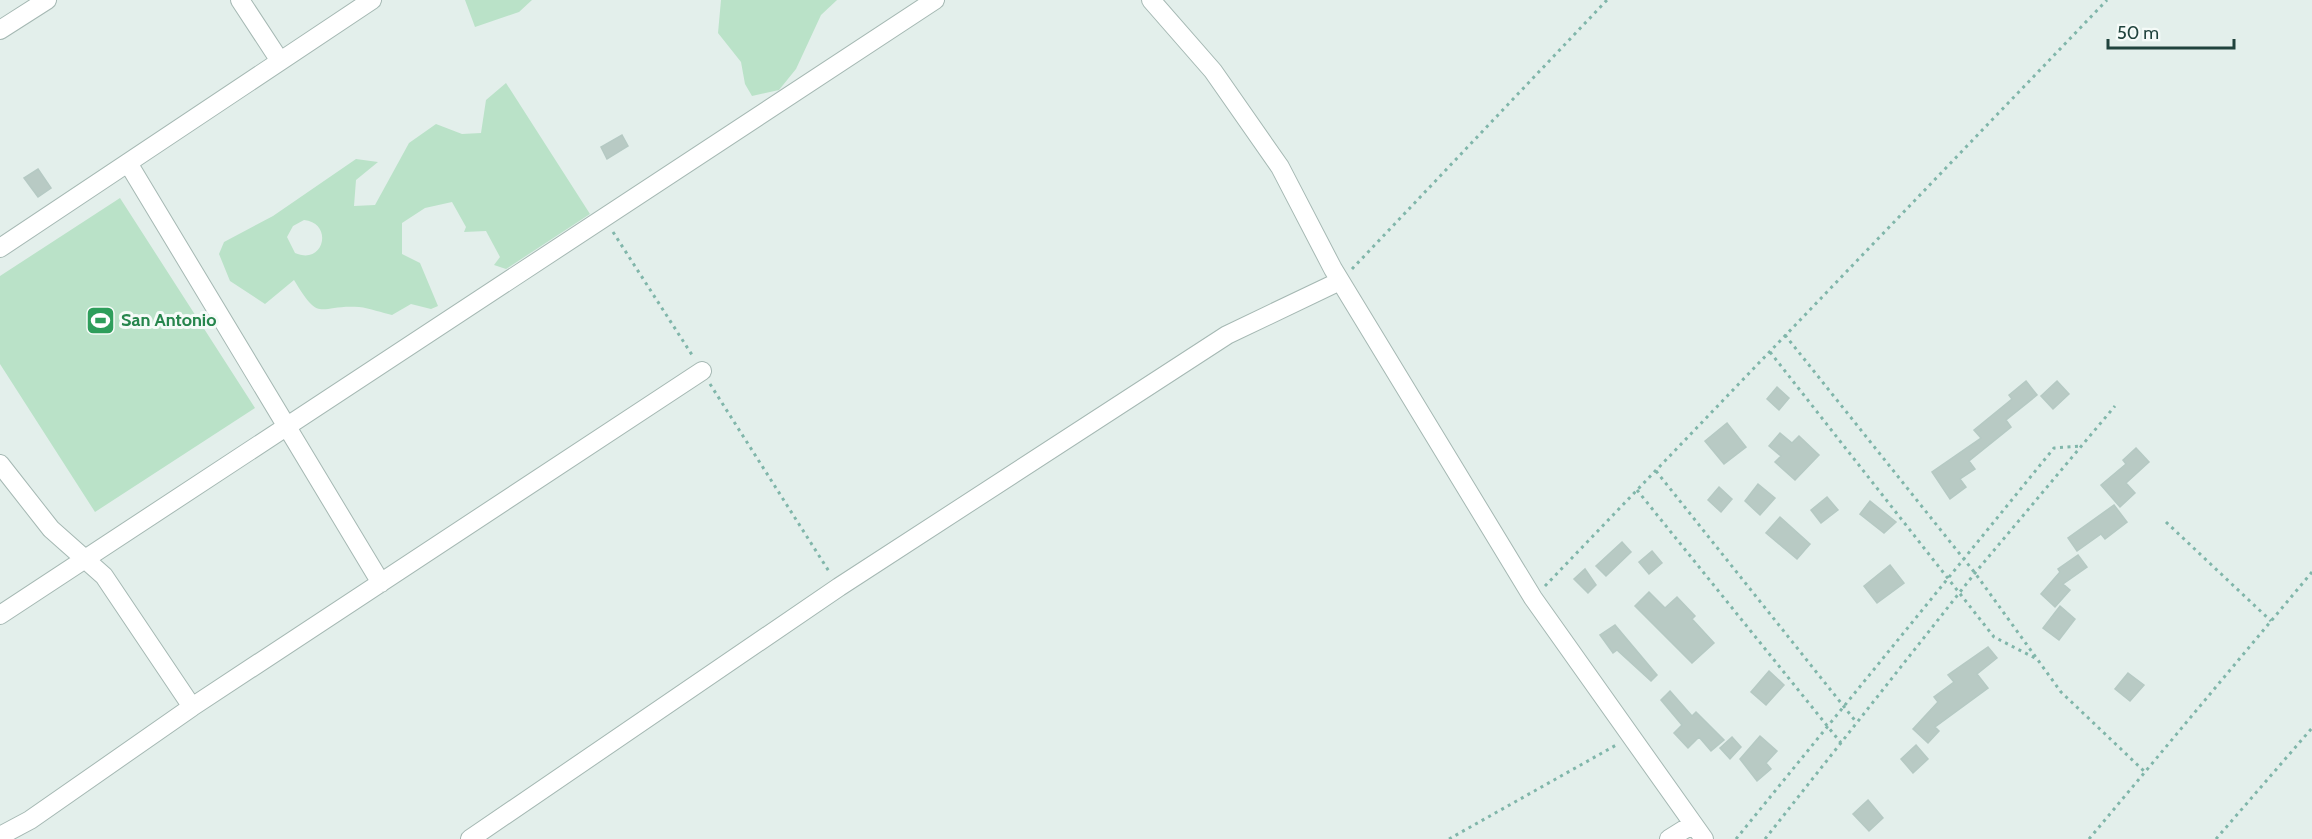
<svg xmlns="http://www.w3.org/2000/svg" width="2312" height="839" font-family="Cabin,sans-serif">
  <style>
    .green { fill: #bae2c8; fill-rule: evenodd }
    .building { fill: #b8cac4; stroke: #b5c9c3; stroke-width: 1.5 }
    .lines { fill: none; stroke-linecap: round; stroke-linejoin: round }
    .street-casing { stroke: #a5b8b3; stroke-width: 20 }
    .path { stroke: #80b6aa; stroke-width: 3; stroke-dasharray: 3 4.5; stroke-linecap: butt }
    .street { stroke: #fff; stroke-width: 18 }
    .labels { text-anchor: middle; stroke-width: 6; stroke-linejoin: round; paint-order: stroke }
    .leisure-label { font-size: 18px; font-weight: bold; fill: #27864d; stroke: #f5fbf8; text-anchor: start }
  </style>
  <rect width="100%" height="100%" fill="#e3efeb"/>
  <path class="green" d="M 465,0 L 532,0 L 519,12 L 475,27 Z
    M 721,0 L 837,0 L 821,15 L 796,69 L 779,90 L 752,96 L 745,84 L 741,62 L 718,33 Z
    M 506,83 L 590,214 L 506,269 L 494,265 L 500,257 L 486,231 L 464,232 L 466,227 L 452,202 L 425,208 L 402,223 L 402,254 L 420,263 L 438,306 L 431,309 L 411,304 L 392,315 C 382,313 370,308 359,307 C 318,304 321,325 294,280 L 265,304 L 230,281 L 219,254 L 224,242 L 273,216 L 356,159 L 378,162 L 356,180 L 354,206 L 375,205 L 409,143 L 436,124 L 462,134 L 481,133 L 486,100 ZM 304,220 C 334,223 324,266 295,253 L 287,237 L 293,226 Z
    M 120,198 L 255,408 L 95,512 L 0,364 L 0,276 Z"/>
  <path class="building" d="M 622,135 L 628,146 L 607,159 L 601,147 Z
    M 38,169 L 51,188 L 38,197 L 24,178 Z
    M 2026,381 L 2037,395 L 2006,420 L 2011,427 L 1969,461 L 1975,469 L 1960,479 L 1966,487 L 1950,499 L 1932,472 L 1981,438 L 1974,430 L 2012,399 L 2009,395 Z
    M 2057,381 L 2069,394 L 2053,409 L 2041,396 Z
    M 1777,387 L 1789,398 L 1779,410 L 1767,399 Z
    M 1727,423 L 1746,447 L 1724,464 L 1705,441 Z
    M 1780,433 L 1792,443 L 1799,436 L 1819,455 L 1795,480 L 1775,462 L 1781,456 L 1769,446 Z
    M 2136,448 L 2149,462 L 2126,483 L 2135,493 L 2120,507 L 2101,485 L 2126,464 L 2123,460 Z
    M 1758,484 L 1775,498 L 1760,515 L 1745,501 Z
    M 1719,487 L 1732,499 L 1721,512 L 1708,500 Z
    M 1827,497 L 1838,510 L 1821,523 L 1811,510 Z
    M 1870,501 L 1896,522 L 1884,533 L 1860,514 Z
    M 2114,505 L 2127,522 L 2105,539 L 2101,534 L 2077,551 L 2068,538 Z
    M 1780,517 L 1810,544 L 1797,559 L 1766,533 Z
    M 1622,542 L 1631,552 L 1606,576 L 1596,566 Z
    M 1652,551 L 1662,563 L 1649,574 L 1639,562 Z
    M 2078,555 L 2087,567 L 2063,584 L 2070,590 L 2055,607 L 2041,594 L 2060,572 L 2058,569 Z
    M 1890,565 L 1904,583 L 1877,603 L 1864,586 Z
    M 1585,569 L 1596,585 L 1588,593 L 1574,579 Z
    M 1649,592 L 1665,608 L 1677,597 L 1695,616 L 1692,619 L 1714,643 L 1692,663 L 1635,606 Z
    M 2060,606 L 2075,619 L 2059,640 L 2043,628 Z
    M 1615,625 L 1657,675 L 1651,681 L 1617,650 L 1613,653 L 1600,635 Z
    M 1988,647 L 1997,658 L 1977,674 L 1988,688 L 1935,727 L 1939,731 L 1928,743 L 1913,729 L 1938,702 L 1934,697 L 1954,682 L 1948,675 Z
    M 1769,671 L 1784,685 L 1766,705 L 1751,692 Z
    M 2128,673 L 2144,685 L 2130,701 L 2115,689 Z
    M 1670,691 L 1692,716 L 1696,712 L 1724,740 L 1711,751 L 1699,737 L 1688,748 L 1674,733 L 1682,725 L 1661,700 Z
    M 1760,736 L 1777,751 L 1766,763 L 1771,769 L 1757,781 L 1740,759 Z
    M 1732,737 L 1741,747 L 1730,759 L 1720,748 Z
    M 1916,745 L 1928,759 L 1913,773 L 1901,759 Z
    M 1868,800 L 1883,818 L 1869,831 L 1853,814 Z"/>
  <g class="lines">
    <defs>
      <path id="street" d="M 240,0 L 280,61
        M 1151,0 L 1213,71 L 1280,167 L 1333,269 L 1533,598 L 1704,839
        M 0,30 L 47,0
        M 128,163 L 381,583
        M 0,248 L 372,0
        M 0,464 L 51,529 L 104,576 L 192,707
        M 0,615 L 935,0
        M 0,836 L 30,820 L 192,707 L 702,371
        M 470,839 L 839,587 L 1227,335 L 1340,281
        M 1669,839 L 1693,824"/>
    </defs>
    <use href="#street" class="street-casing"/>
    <path class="path" d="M 613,232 L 694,358
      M 1352,269 L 1607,0
      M 1785,335 L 1975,573 L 2061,692 L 2145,772
      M 1770,352 L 1994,637 L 2035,658
      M 710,384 L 830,573
      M 1656,471 L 1857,723
      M 1637,490 L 1841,743
      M 2166,522 L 2271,621
      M 1545,586 L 2107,0
      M 1449,839 L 1618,744
      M 1736,839 L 2054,448 L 2082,446
      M 1765,839 L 1975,573 L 2115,406
      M 2089,839 L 2312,572
      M 2216,839 L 2312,728"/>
    <use href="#street" class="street"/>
  </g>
  <defs>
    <symbol id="stadium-square" viewBox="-11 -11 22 22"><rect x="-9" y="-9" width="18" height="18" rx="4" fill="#2e9e5b" stroke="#f5fbf8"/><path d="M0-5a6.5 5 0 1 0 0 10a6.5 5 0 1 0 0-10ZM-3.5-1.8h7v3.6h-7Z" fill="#fff"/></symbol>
  </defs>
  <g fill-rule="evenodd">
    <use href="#stadium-square" x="84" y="304" width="33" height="33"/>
  </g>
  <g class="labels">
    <g class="leisure-label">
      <text x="121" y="326">San Antonio</text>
    </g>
  </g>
  <path d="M2108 39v9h126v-9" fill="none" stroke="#20433d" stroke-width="3"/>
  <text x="2117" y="39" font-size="18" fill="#20433d" stroke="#f5fbf8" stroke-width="4.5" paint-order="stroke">50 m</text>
</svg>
